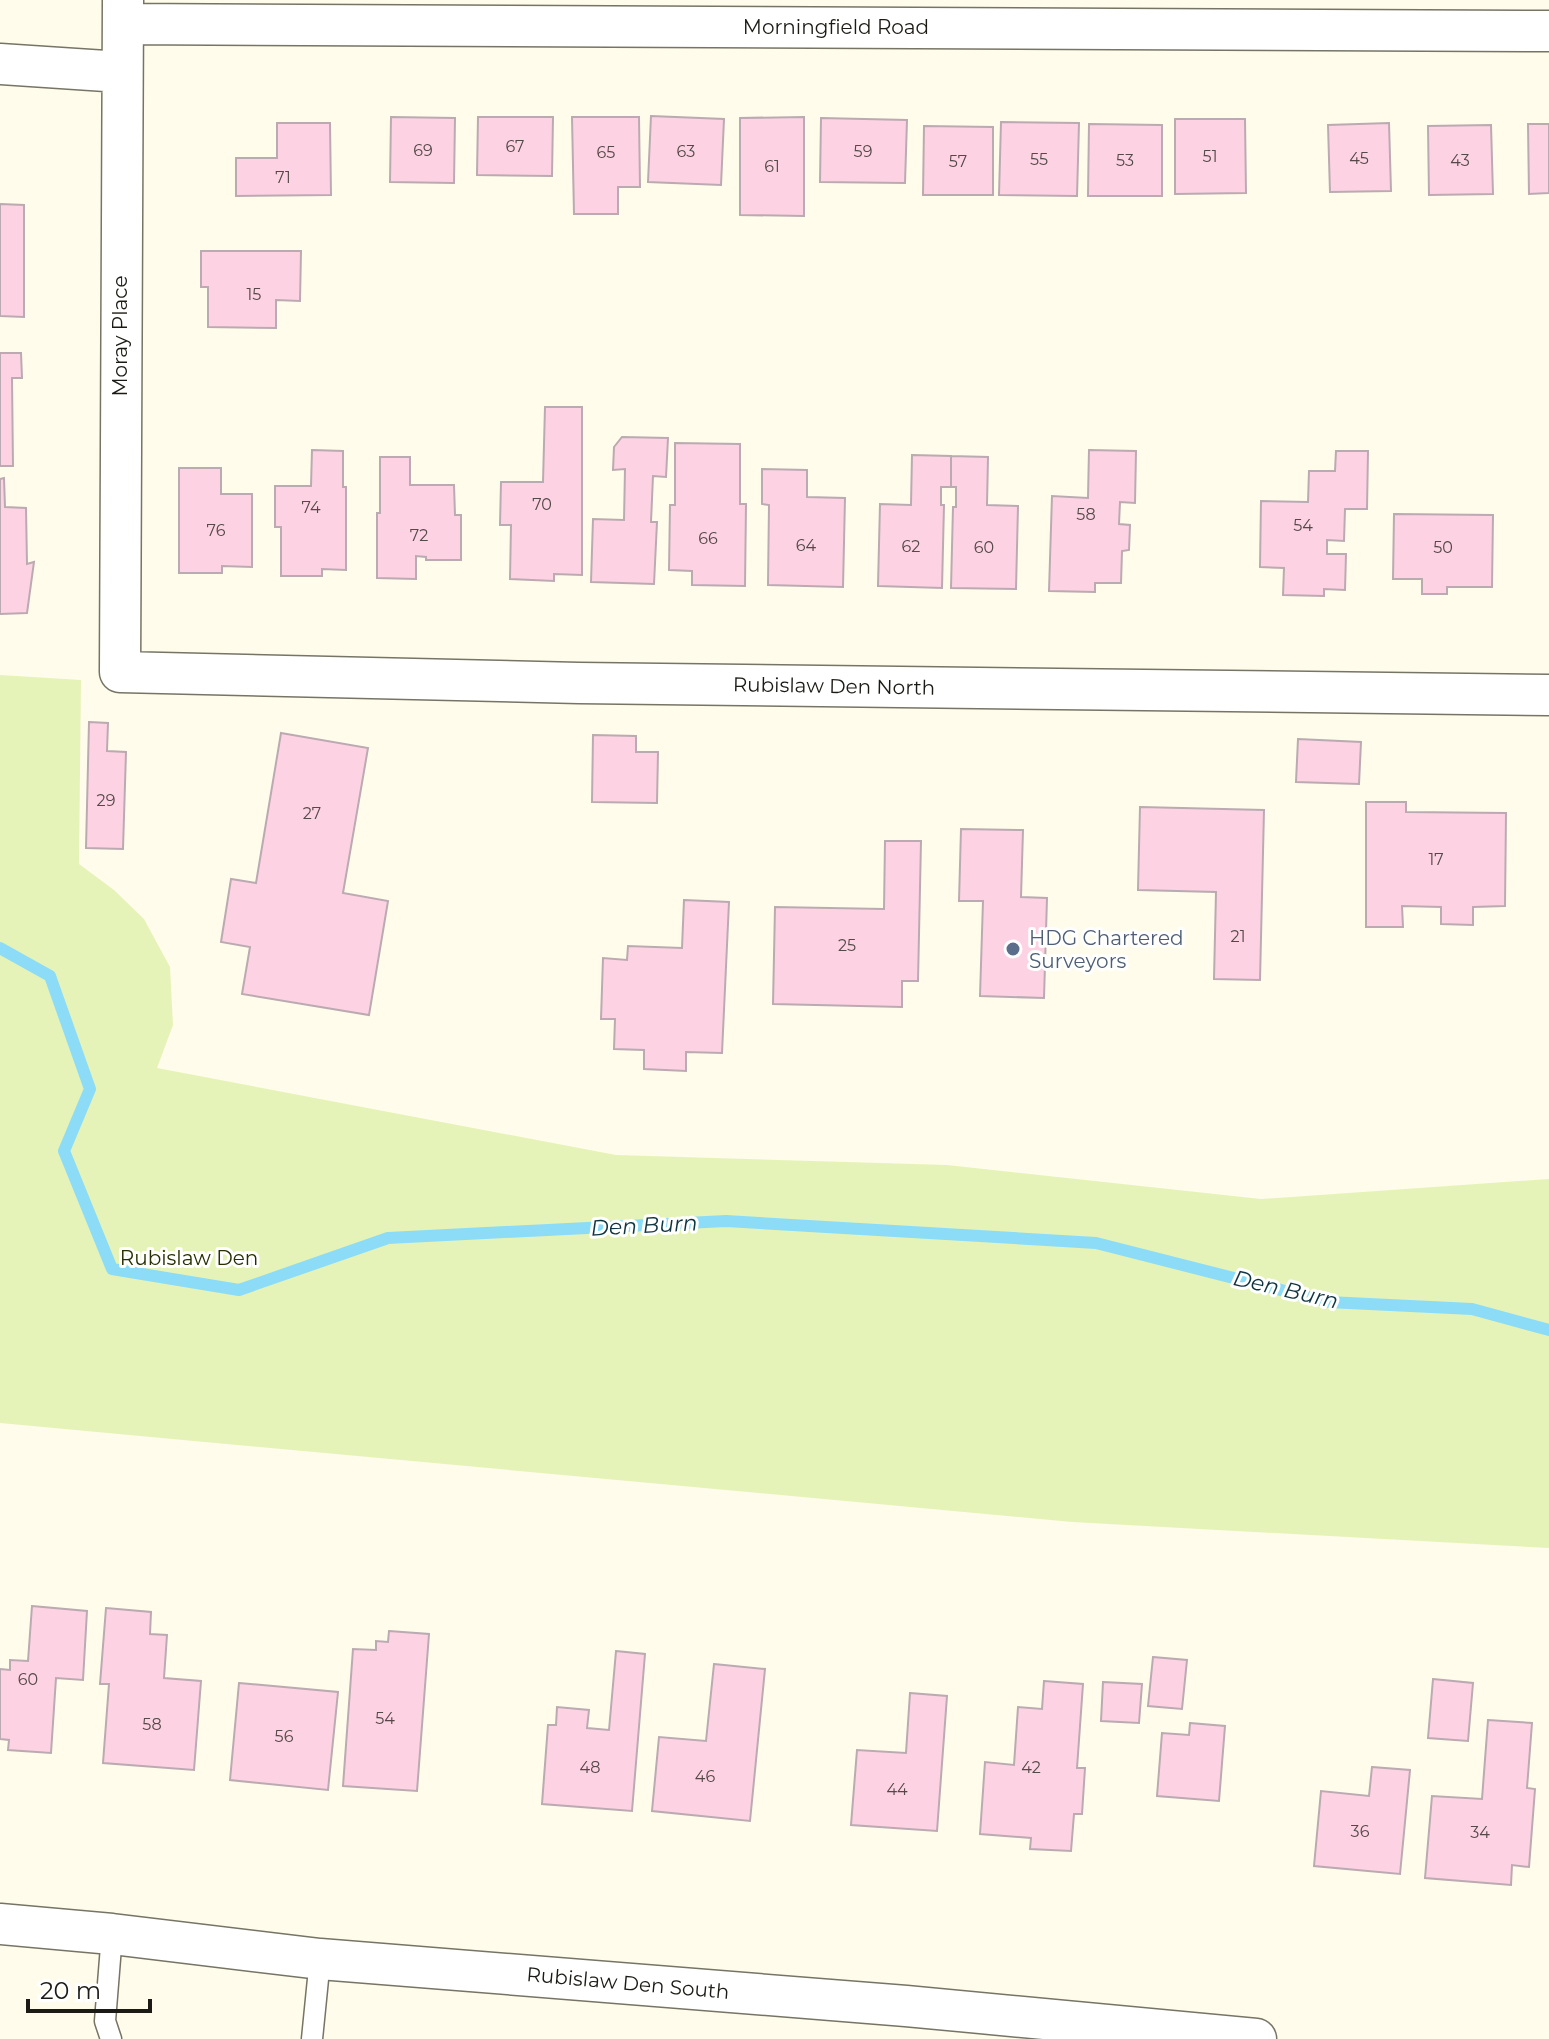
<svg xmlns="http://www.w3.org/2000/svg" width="1549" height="2039" font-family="Montserrat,sans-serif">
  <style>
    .green { fill: #e6f3b8 }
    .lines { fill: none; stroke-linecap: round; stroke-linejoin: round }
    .stream { stroke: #8cdcf8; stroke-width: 12 }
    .building { fill: #fdd3e4; stroke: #bbaab1; stroke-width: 2 }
    .lane-casing { stroke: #767465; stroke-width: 23 }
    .street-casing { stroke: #767465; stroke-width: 43 }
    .lane { stroke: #fff; stroke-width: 20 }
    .street { stroke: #fff; stroke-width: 40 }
    .service-dot { fill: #5c6f8a; stroke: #fff; stroke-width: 3 }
    .labels { text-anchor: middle; stroke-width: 6; stroke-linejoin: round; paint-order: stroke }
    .number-label { font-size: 16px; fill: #544848 }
    .street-label { font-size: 20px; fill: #1b1a14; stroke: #fff }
    .service-label { font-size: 20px; fill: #4e5e75; stroke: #fff; text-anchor: start }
    .park-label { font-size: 20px; fill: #292f00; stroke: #fff }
    .water-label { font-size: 22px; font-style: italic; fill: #0f3440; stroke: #fff }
  </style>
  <rect width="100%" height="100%" fill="#fffceb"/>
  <path class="green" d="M 0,675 L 81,680 L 79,864 L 114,890 L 144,919 L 170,967 L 173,1025 L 157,1068 L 616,1155 L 947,1165 L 1261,1199 L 1549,1179 L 1549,1548 L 1072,1522 L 0,1423 Z"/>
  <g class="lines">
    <path class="stream" d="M 0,948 L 50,976 L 90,1089 L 64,1151 L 112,1269 L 239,1290 L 388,1238 L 726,1221 L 1096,1243 L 1328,1302 L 1472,1309 L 1549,1330"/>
  </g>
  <path class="building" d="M 651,116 L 724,119 L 721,185 L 648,182 Z
    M 391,117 L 455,118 L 454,183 L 390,182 Z
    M 478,117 L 553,117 L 552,176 L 477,175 Z
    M 572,117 L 639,117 L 640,187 L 618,187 L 618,214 L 574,214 Z
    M 804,117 L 804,216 L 740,215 L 740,118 Z
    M 821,118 L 907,120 L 905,183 L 820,182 Z
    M 1175,119 L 1245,119 L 1246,193 L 1175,194 Z
    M 1001,122 L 1079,123 L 1077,196 L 999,195 Z
    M 277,123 L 330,123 L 331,195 L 236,196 L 236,158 L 277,158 Z
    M 1389,123 L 1391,191 L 1330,192 L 1328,125 Z
    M 1089,124 L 1162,125 L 1162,196 L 1088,196 Z
    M 1528,124 L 1549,124 L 1549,193 L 1529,194 Z
    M 1491,125 L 1493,194 L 1429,195 L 1428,126 Z
    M 924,126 L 993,127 L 993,195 L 923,195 Z
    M 0,204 L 24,205 L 24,317 L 0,316 Z
    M 201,251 L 301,251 L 300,301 L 276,300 L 276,328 L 208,327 L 208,287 L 201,287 Z
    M 0,353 L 21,353 L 22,378 L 12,378 L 13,466 L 0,466 Z
    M 545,407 L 582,407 L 582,575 L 554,574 L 554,581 L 510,579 L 511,525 L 500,525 L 501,482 L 543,482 Z
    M 622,437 L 668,438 L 666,477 L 653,476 L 651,522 L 657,522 L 654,584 L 591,582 L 593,519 L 624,520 L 625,469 L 613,470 L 614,447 Z
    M 675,443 L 740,444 L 740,504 L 746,504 L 745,586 L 692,585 L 692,571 L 669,570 L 670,505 L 675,505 Z
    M 312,450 L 343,451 L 343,487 L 346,487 L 346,570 L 322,569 L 322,576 L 281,576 L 281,527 L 275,527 L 275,486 L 311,486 Z
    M 1089,450 L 1136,451 L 1135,503 L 1120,502 L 1119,524 L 1130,525 L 1129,550 L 1122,551 L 1121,583 L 1095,583 L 1095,592 L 1049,591 L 1052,496 L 1088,498 Z
    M 1336,451 L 1368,451 L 1367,509 L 1345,509 L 1344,541 L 1327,540 L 1327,554 L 1346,554 L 1345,590 L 1324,589 L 1324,596 L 1283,595 L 1284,568 L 1260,567 L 1261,501 L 1308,502 L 1309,471 L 1335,471 Z
    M 912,455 L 951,456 L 951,487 L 941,487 L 941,505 L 944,505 L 942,588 L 878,586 L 880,504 L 911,505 Z
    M 951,456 L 988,457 L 987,505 L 1018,506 L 1016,589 L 951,588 L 953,507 L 956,507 L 956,487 L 951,487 Z
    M 380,457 L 410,457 L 410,485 L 454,485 L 455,515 L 461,515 L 461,560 L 426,560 L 426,557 L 416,556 L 416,579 L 377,578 L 377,513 L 380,513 Z
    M 179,468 L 221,468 L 221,494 L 252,494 L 252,567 L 222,566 L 222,573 L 179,573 Z
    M 762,469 L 807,470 L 807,497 L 845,498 L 843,587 L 768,585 L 769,505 L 762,504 Z
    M 4,478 L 5,507 L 26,508 L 27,564 L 34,562 L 27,613 L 0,614 L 0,479 Z
    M 1394,514 L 1493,515 L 1492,587 L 1447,587 L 1447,594 L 1422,594 L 1422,579 L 1393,579 Z
    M 89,722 L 108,723 L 107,751 L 126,752 L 123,849 L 86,848 Z
    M 281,733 L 368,748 L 343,893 L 388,901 L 369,1015 L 242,994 L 250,947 L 221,942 L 231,879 L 256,883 Z
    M 593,735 L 636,736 L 636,752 L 658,752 L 657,803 L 592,802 Z
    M 1298,739 L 1361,742 L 1359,784 L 1296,782 Z
    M 1366,802 L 1406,802 L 1406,812 L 1506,813 L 1505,906 L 1473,907 L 1473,925 L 1441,924 L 1441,907 L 1402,906 L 1403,927 L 1366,927 Z
    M 1140,807 L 1264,810 L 1260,980 L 1214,979 L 1216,892 L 1138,890 Z
    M 961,829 L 1023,830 L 1021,897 L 1047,898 L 1044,998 L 980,996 L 983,901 L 959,901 Z
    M 885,841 L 921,841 L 918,981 L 902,981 L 902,1007 L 773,1004 L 775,907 L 884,909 Z
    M 684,900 L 729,902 L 722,1053 L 686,1052 L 686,1071 L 644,1069 L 644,1050 L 614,1049 L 615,1019 L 601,1019 L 603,958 L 627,960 L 628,946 L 682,948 Z
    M 32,1606 L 87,1611 L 83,1680 L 56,1678 L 51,1753 L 8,1750 L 9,1740 L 0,1739 L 0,1669 L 10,1670 L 10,1660 L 28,1661 Z
    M 106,1608 L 151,1612 L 150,1634 L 167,1635 L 164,1678 L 201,1681 L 194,1770 L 103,1763 L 109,1684 L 100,1684 Z
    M 389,1631 L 429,1634 L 417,1791 L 343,1786 L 353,1649 L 376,1650 L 376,1641 L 388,1642 Z
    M 616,1651 L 645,1654 L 632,1811 L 542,1804 L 548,1725 L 556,1725 L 557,1707 L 589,1710 L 587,1728 L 609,1730 Z
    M 1153,1657 L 1187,1660 L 1182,1709 L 1148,1706 Z
    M 714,1664 L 765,1669 L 750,1821 L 652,1811 L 659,1737 L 706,1741 Z
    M 1433,1679 L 1473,1683 L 1468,1741 L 1428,1738 Z
    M 1044,1681 L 1083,1684 L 1077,1768 L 1085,1768 L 1082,1814 L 1074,1814 L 1071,1851 L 1030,1849 L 1031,1838 L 980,1834 L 985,1762 L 1014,1765 L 1018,1707 L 1042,1709 Z
    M 1103,1682 L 1142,1684 L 1139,1723 L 1101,1721 Z
    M 239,1683 L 338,1692 L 328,1790 L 230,1780 Z
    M 910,1693 L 947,1696 L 937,1831 L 851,1825 L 857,1750 L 906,1753 Z
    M 1488,1720 L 1532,1723 L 1527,1788 L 1535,1789 L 1529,1867 L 1512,1865 L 1511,1885 L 1425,1878 L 1432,1796 L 1482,1799 Z
    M 1190,1723 L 1225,1726 L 1219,1801 L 1157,1796 L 1162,1733 L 1189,1735 Z
    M 1372,1767 L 1410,1770 L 1400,1874 L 1314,1866 L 1321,1791 L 1369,1796 Z"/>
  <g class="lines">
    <defs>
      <path id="lane" d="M 111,2039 L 105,2021 L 112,1934
        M 312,2039 L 320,1959"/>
      <path id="street" d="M 123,0 L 120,672 L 579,683 L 1549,695
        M 123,24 L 1549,31
        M 0,64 L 121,72
        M 0,1924 L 112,1934 L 320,1959 L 906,2006 L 1256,2039"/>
    </defs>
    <use href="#lane" class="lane-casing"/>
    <use href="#street" class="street-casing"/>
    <use href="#lane" class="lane"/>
    <use href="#street" class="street"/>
  </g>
  <circle class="service-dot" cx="1013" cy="949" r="8"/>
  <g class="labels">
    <g class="number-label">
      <text x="515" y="152">67</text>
      <text x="423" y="156">69</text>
      <text x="686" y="157">63</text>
      <text x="863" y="157">59</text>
      <text x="606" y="158">65</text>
      <text x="1210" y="162">51</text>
      <text x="1359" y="164">45</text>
      <text x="1039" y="165">55</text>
      <text x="1125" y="166">53</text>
      <text x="1460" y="166">43</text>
      <text x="958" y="167">57</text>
      <text x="772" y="172">61</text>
      <text x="283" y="183">71</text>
      <text x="254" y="300">15</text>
      <text x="542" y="510">70</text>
      <text x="311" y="513">74</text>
      <text x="1086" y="520">58</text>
      <text x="1303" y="531">54</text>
      <text x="216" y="536">76</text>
      <text x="419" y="541">72</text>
      <text x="708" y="544">66</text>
      <text x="806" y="551">64</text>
      <text x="911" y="552">62</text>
      <text x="984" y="553">60</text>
      <text x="1443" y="553">50</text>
      <text x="106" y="806">29</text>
      <text x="312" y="819">27</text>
      <text x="1436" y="865">17</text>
      <text x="1238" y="942">21</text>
      <text x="847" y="951">25</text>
      <text x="28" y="1685">60</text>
      <text x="385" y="1724">54</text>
      <text x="152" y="1730">58</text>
      <text x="284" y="1742">56</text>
      <text x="590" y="1773">48</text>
      <text x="1031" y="1773">42</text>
      <text x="705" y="1782">46</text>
      <text x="897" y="1795">44</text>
      <text x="1360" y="1837">36</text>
      <text x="1480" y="1838">34</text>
    </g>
    <g class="street-label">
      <text x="836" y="34">Morningfield Road</text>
      <text transform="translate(120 336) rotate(-90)" y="7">Moray Place</text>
      <text transform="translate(834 686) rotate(1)" y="7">Rubislaw Den North</text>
      <text transform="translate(628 1983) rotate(5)" y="7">Rubislaw Den South</text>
    </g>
    <g class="service-label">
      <text x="1029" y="945">HDG Chartered<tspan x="1029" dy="23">Surveyors</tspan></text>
    </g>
    <g class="park-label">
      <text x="189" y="1265">Rubislaw Den</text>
    </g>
    <g class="water-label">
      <text transform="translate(644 1225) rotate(-3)" y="8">Den Burn</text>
      <text transform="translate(1286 1289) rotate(13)" y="8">Den Burn</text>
    </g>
  </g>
  <path d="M28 1999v12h122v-12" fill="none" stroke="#1b1a14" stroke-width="4"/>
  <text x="40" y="1999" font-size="24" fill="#1b1a14" stroke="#ffffff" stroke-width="6" paint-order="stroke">20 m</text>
</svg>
